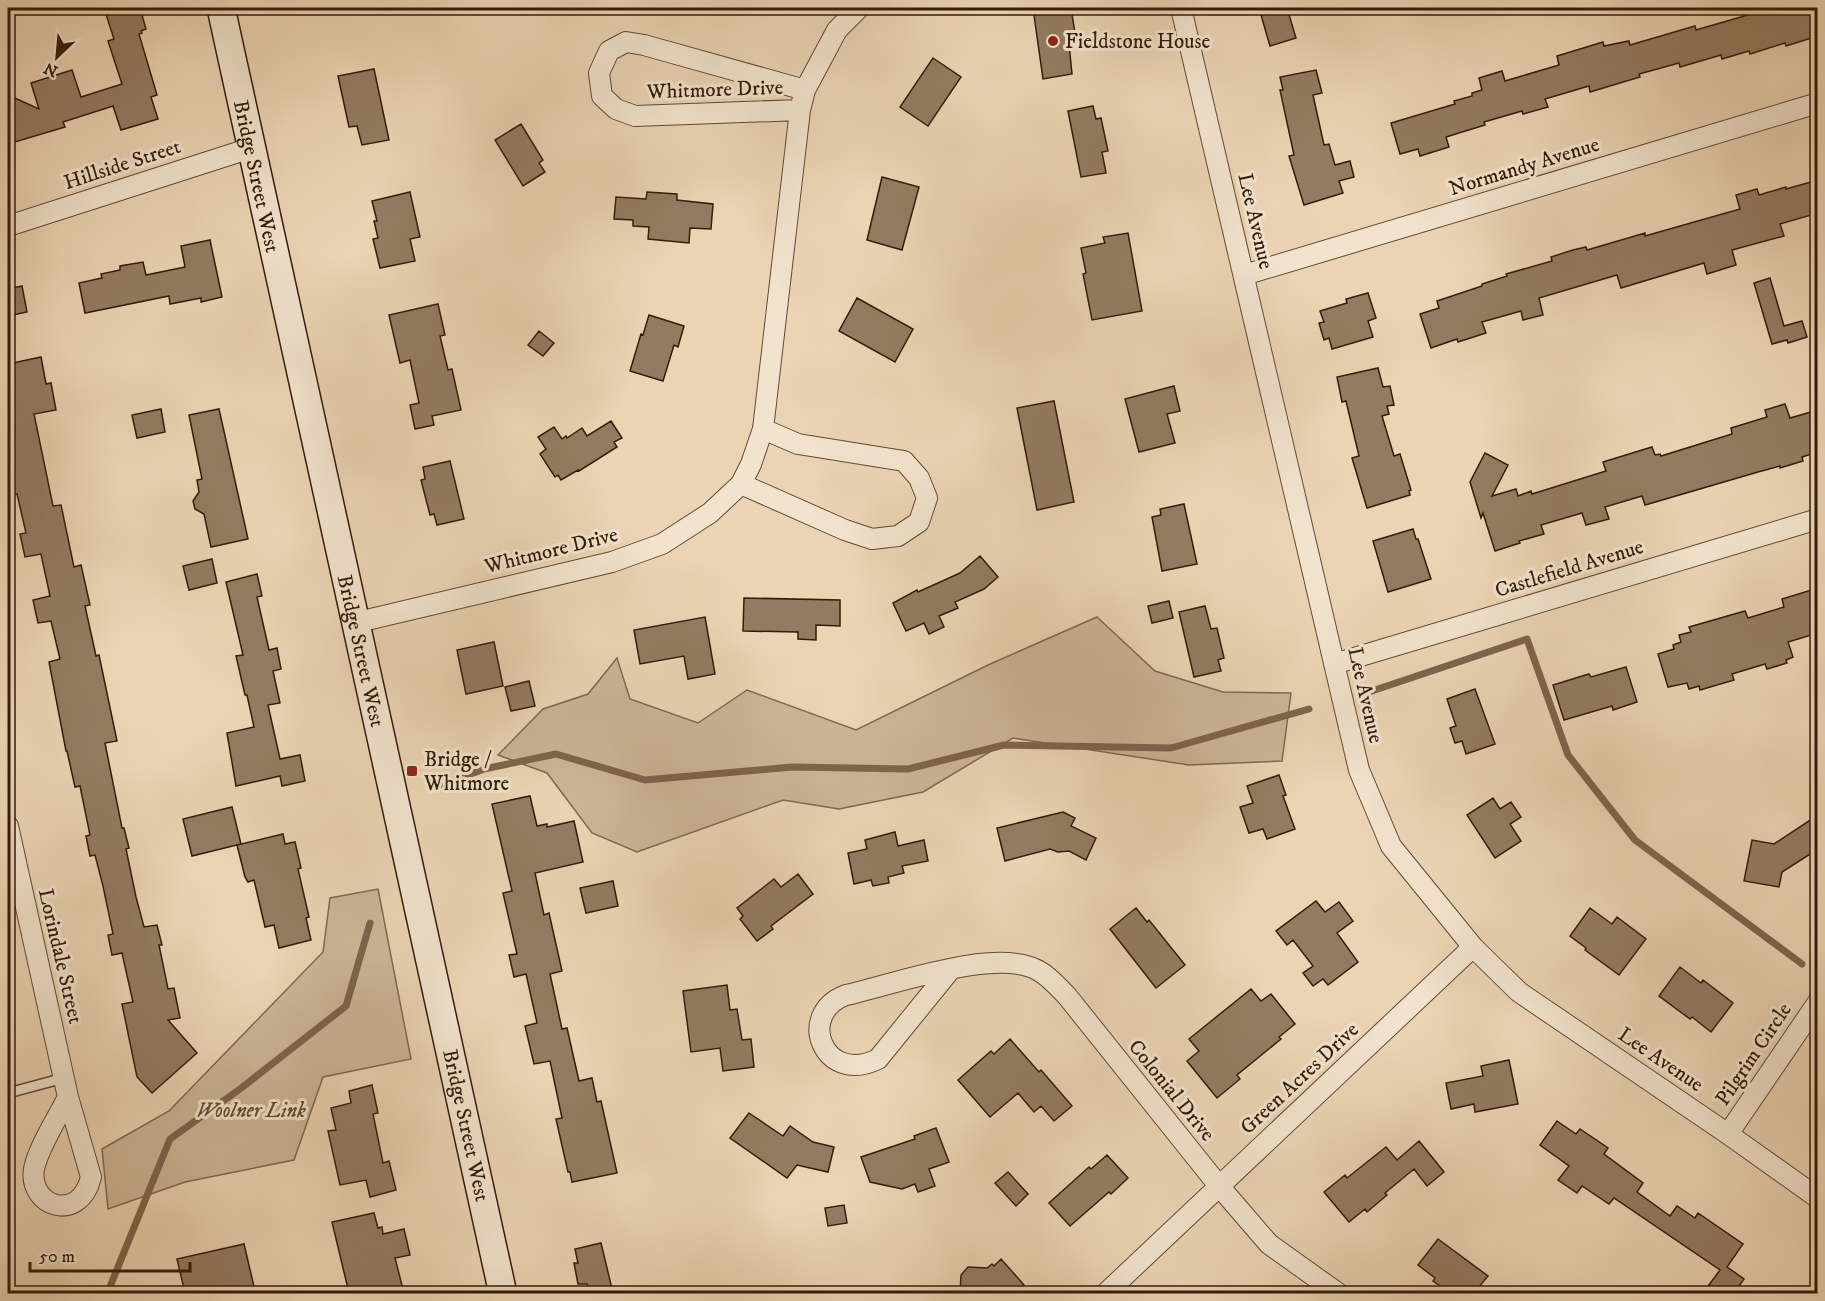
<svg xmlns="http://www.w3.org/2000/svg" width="1825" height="1301" font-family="'IM FELL DW Pica',serif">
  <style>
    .green { fill: #ccb597; stroke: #806850; stroke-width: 1.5 }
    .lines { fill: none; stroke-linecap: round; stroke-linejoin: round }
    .stream { stroke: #7d644d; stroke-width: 7 }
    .building { fill: #937b62; stroke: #341b0a; stroke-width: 1.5 }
    .service-casing { stroke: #624934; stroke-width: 12 }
    .minor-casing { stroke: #624934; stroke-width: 22 }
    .secondary-casing { stroke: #341b0a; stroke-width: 30 }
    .service { stroke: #f2e3ce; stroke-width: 9 }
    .minor { stroke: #f2e3ce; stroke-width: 20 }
    .secondary { stroke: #f2e3ce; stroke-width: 27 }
    .poi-dot { fill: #8f2418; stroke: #f2e3ce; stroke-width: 2 }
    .labels { text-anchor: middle; stroke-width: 6; stroke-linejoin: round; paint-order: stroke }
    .poi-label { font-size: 21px; fill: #341b0a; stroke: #f2e3ce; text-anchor: start }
    .street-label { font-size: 21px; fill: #341b0a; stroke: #f2e3ce }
    .park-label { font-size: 21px; font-style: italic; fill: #624934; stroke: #f2e3ce }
  </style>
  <rect width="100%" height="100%" fill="#ebd4b4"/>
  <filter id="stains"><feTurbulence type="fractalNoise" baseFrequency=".00333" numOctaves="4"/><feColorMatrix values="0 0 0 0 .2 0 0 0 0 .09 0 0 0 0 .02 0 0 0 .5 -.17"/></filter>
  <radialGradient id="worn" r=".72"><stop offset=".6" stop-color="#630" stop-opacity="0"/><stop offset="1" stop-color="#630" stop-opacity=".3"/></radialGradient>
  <path class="green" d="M 1097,617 L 1155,671 L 1223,692 L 1291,693 L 1282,761 L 1189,765 L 1013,738 L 923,792 L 839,809 L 783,800 L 637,852 L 592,833 L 547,773 L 498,755 L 543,709 L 588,694 L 617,658 L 630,699 L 698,723 L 747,690 L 856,730 L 988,665 Z
    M 378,889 L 411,1059 L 323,1077 L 294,1160 L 185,1182 L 108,1209 L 102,1149 L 169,1111 L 323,952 L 330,898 Z"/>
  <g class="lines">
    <path class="stream" d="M 1366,693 L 1527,639 L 1568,755 L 1635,840 L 1802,964
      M 442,785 L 484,769 L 556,754 L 645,780 L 792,767 L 908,769 L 1004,745 L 1171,748 L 1309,709
      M 107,1294 L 170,1139 L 240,1089 L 346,1006 L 370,923"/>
  </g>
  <path class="building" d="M 104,8 L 140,8 L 146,29 L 141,31 L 142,33 L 139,34 L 157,95 L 151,97 L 158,119 L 121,130 L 113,106 L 63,122 L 65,127 L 8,144 L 8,95 L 39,109 L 31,83 L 72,70 L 81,97 L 122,84 L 108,41 L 114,39 Z
    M 1033,8 L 1071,8 L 1075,33 L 1068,34 L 1072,74 L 1043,79 Z
    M 1259,8 L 1287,8 L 1296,38 L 1270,46 Z
    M 1783,8 L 1818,8 L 1818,36 L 1786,46 L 1785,43 L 1750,54 L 1749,51 L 1722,59 L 1721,55 L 1680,67 L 1679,63 L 1639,74 L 1640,77 L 1590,92 L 1589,86 L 1545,99 L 1548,107 L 1523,114 L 1522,111 L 1484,122 L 1485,125 L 1446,137 L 1449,147 L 1420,156 L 1418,149 L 1400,154 L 1391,123 L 1455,104 L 1454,101 L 1472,96 L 1472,93 L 1482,90 L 1479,78 L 1502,71 L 1505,81 L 1559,65 L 1557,56 L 1603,42 L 1604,46 L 1629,41 L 1630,45 L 1695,26 L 1696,30 L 1765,10 L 1766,13 Z
    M 933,58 L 961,77 L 928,126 L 900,107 Z
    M 374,69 L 389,140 L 362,145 L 357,126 L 349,127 L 338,76 Z
    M 1316,70 L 1322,93 L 1313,95 L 1324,145 L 1329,144 L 1335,165 L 1350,161 L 1354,177 L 1339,181 L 1343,193 L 1304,205 L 1289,156 L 1294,155 L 1280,90 L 1283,90 L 1280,77 Z
    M 1093,106 L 1096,119 L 1101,118 L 1108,151 L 1102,152 L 1106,173 L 1081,177 L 1068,111 Z
    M 521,124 L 543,160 L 539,163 L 545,172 L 523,186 L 495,140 Z
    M 882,177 L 919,187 L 902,250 L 867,240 Z
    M 1818,180 L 1818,213 L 1780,224 L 1784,236 L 1732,250 L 1736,265 L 1707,274 L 1704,263 L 1621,288 L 1617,275 L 1539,298 L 1543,315 L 1523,320 L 1521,311 L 1482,322 L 1486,333 L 1458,342 L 1457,339 L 1431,348 L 1420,314 L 1439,308 L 1437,301 L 1482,286 L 1482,284 L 1507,276 L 1506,274 L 1552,261 L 1551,257 L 1573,250 L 1586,247 L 1587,250 L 1645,233 L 1645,236 L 1740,209 L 1736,195 L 1757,189 L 1759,195 L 1786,187 L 1786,189 Z
    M 410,192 L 420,237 L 410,239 L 415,261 L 380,268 L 373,239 L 378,238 L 374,221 L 377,221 L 372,201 Z
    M 647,192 L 677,194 L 677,200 L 713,204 L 711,229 L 690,228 L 689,243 L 648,239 L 649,227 L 633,226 L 633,220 L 614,219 L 616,197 L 646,199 Z
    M 1128,233 L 1142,311 L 1092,320 L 1083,274 L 1086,273 L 1081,248 L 1105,243 L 1103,237 Z
    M 210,240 L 222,297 L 201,302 L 201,298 L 170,304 L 169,296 L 85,313 L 79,283 L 102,278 L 101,274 L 120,270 L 120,266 L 143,262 L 146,275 L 185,267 L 181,246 Z
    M 1770,278 L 1784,326 L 1802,321 L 1807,337 L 1788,343 L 1787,340 L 1772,344 L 1754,283 Z
    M 22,286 L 27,312 L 8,316 L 8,289 Z
    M 1368,293 L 1376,318 L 1368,321 L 1373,337 L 1332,349 L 1329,338 L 1324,340 L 1319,323 L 1324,322 L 1320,311 L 1347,303 L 1346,299 Z
    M 857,298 L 913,329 L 895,362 L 839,331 Z
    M 438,304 L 445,335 L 440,336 L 448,370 L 452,369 L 461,410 L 432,416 L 434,425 L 415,429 L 410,405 L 419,403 L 410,360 L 400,363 L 389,315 Z
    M 649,315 L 684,326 L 678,347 L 674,345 L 663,381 L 630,371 L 641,334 L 643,335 Z
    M 539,331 L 554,343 L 543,356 L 528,345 Z
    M 41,357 L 46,384 L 51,383 L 56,410 L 34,414 L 53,506 L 61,505 L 74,567 L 81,565 L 90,605 L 85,606 L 96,656 L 99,655 L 117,741 L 105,743 L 122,828 L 124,828 L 129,848 L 126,849 L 136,897 L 144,927 L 157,925 L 162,945 L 159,945 L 168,989 L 174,988 L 180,1018 L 168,1020 L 197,1053 L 152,1093 L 137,1077 L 122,1004 L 133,1002 L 122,953 L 112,955 L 108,935 L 113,934 L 103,886 L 95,855 L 90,856 L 86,836 L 90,835 L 80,786 L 75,787 L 67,751 L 66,751 L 49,662 L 60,659 L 51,621 L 38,623 L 33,600 L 50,596 L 41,554 L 25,557 L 20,534 L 26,533 L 17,494 L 11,495 L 8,480 L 8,459 L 12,458 L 8,436 L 8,364 Z
    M 1378,368 L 1383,387 L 1390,386 L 1394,405 L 1387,406 L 1389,414 L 1382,416 L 1394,456 L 1400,454 L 1411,490 L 1409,491 L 1410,495 L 1367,508 L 1352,458 L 1359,456 L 1346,401 L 1342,402 L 1337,377 Z
    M 1174,386 L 1180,411 L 1167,414 L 1175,443 L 1139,452 L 1125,399 Z
    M 1054,401 L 1074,502 L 1037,510 L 1017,408 Z
    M 1785,404 L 1790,418 L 1818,410 L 1818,452 L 1802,457 L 1803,461 L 1780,468 L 1780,466 L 1758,472 L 1645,505 L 1642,496 L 1605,507 L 1609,519 L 1586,525 L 1582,513 L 1541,525 L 1544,534 L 1519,541 L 1520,543 L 1495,551 L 1483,513 L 1481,518 L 1470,482 L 1485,453 L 1508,465 L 1492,496 L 1516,489 L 1518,496 L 1531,491 L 1532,494 L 1606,471 L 1603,462 L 1652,447 L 1655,455 L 1660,454 L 1661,456 L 1732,434 L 1731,428 L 1767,417 L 1765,410 Z
    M 161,409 L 165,432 L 137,438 L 132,415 Z
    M 219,409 L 248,539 L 211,547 L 204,514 L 195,509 L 193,501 L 199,492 L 197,480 L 202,479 L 189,415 Z
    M 611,421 L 622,438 L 614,442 L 617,447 L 579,471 L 578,470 L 561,480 L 558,475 L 555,477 L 540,454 L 546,449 L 538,437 L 554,427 L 562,439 L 566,436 L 567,438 L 582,428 L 587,436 Z
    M 450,461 L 464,519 L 437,525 L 434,514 L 430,515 L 421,480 L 425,479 L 423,467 Z
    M 1184,504 L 1197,564 L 1162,571 L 1152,517 L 1161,515 L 1160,509 Z
    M 1413,529 L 1416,539 L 1418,539 L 1431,579 L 1388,592 L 1373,541 Z
    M 980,556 L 998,577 L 984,589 L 955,602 L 958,608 L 939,616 L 944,627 L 929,634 L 924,623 L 906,631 L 893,603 L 917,590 L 918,592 L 960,573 Z
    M 212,559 L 217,583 L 189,590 L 183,566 Z
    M 257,574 L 262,596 L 257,597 L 269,650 L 277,648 L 281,669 L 273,671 L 280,703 L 268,705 L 280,759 L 300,755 L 305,781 L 282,786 L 280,776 L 236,786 L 227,733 L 254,727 L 247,695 L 245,695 L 236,656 L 243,655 L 226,582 Z
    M 1818,588 L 1818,633 L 1788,642 L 1793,657 L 1786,660 L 1787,663 L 1767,669 L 1765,664 L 1732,674 L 1734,680 L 1700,690 L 1699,686 L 1689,689 L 1687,683 L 1668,687 L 1658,654 L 1674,649 L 1673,645 L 1681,642 L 1679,635 L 1691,632 L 1689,627 L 1745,611 L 1748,618 L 1784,607 L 1782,599 Z
    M 744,598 L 840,600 L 840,626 L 816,625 L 816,640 L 798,639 L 798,632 L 743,631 Z
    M 1169,601 L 1173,618 L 1152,623 L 1148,606 Z
    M 1205,606 L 1211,629 L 1217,628 L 1224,658 L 1218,660 L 1221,671 L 1194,677 L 1179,612 Z
    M 705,617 L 715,674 L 688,679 L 684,656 L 640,664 L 634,630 Z
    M 494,642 L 503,686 L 466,694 L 457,650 Z
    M 1626,667 L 1637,702 L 1613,710 L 1612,706 L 1564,720 L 1553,685 L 1589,674 L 1591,677 Z
    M 529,681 L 535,706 L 511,711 L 505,687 Z
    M 1475,689 L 1495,744 L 1466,754 L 1462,741 L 1455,743 L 1450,728 L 1456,726 L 1447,699 Z
    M 1279,775 L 1286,795 L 1283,796 L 1295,829 L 1267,839 L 1263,829 L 1249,833 L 1240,807 L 1253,803 L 1247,786 Z
    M 530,796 L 537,826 L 547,824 L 547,827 L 574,821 L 583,862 L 535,873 L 544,915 L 549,913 L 562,971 L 550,974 L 562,1029 L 567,1028 L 579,1081 L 592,1078 L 597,1102 L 601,1101 L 617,1173 L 572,1182 L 570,1172 L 568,1172 L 556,1119 L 562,1118 L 550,1061 L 534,1064 L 525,1026 L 537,1023 L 526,974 L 514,977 L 509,955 L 517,954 L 503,893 L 512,891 L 492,804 Z
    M 1493,798 L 1500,809 L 1511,802 L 1521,817 L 1510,824 L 1521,841 L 1495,858 L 1467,815 Z
    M 232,807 L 241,844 L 192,856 L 183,819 Z
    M 1063,812 L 1075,818 L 1071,826 L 1096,838 L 1086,860 L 1069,851 L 1058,852 L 1050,849 L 1005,861 L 997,828 Z
    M 1818,815 L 1818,849 L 1782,872 L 1779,887 L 1744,881 L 1752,840 L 1774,844 Z
    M 895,832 L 898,846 L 924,840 L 928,861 L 902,866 L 904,873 L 888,877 L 889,883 L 873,886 L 871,880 L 854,884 L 848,853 L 867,849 L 865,840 Z
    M 283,834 L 285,844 L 295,842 L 301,868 L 298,869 L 309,917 L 306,918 L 311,940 L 279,948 L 274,925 L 265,927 L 254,880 L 248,882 L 245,877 L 237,845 Z
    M 798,874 L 813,894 L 771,926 L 773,929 L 757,941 L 740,919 L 743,916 L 737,908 L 774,879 L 781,887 Z
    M 613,881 L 618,906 L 586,913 L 580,888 Z
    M 1316,901 L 1325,912 L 1339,902 L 1353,921 L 1337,933 L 1358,962 L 1328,985 L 1323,979 L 1313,986 L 1303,973 L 1313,966 L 1293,940 L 1287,945 L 1276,931 Z
    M 1136,908 L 1147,922 L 1149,920 L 1185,965 L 1156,988 L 1110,929 Z
    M 1590,908 L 1612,924 L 1617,917 L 1646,939 L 1619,975 L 1585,950 L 1586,948 L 1570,936 Z
    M 1680,967 L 1701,983 L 1703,980 L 1733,1003 L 1711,1032 L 1692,1017 L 1690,1019 L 1659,996 Z
    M 727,985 L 730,1010 L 737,1009 L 742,1040 L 751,1039 L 754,1067 L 723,1071 L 720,1048 L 691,1052 L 683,991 Z
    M 1251,989 L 1261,1001 L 1271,994 L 1295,1024 L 1279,1037 L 1281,1039 L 1237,1075 L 1240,1079 L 1217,1098 L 1187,1061 L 1199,1051 L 1189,1039 Z
    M 1010,1039 L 1039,1072 L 1041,1070 L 1072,1106 L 1054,1121 L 1041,1106 L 1034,1112 L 1018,1093 L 990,1117 L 958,1080 L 991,1051 L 994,1054 Z
    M 1509,1060 L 1518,1104 L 1475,1112 L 1474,1104 L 1451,1109 L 1446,1083 L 1483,1076 L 1481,1066 Z
    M 372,1085 L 378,1113 L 373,1114 L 383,1163 L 389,1161 L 396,1190 L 370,1197 L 366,1180 L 340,1185 L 328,1131 L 336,1130 L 331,1108 L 351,1103 L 349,1091 Z
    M 749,1113 L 783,1136 L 790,1126 L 813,1142 L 834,1147 L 828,1172 L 797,1165 L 787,1178 L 730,1138 Z
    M 1557,1121 L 1576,1134 L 1580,1129 L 1608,1148 L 1604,1154 L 1643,1183 L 1637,1192 L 1670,1216 L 1677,1206 L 1695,1218 L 1698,1213 L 1743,1244 L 1727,1267 L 1744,1279 L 1734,1293 L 1703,1293 L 1720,1270 L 1614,1198 L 1609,1204 L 1582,1186 L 1577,1193 L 1558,1180 L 1569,1166 L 1540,1145 Z
    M 936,1128 L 949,1162 L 929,1169 L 935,1186 L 918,1192 L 915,1184 L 902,1189 L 870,1182 L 861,1157 L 915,1139 L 914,1136 Z
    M 1419,1141 L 1444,1172 L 1427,1186 L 1414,1169 L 1385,1193 L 1387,1195 L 1367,1212 L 1365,1209 L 1349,1222 L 1324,1192 L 1345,1175 L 1347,1178 L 1386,1147 L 1397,1160 Z
    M 1107,1155 L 1128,1178 L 1111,1194 L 1109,1192 L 1070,1226 L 1049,1203 L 1089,1167 L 1091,1169 Z
    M 1008,1172 L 1028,1194 L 1016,1206 L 995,1183 Z
    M 844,1205 L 847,1223 L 828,1226 L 825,1208 Z
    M 374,1213 L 378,1228 L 382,1227 L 383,1234 L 404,1229 L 410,1255 L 395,1258 L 404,1293 L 349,1293 L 332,1222 Z
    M 1438,1239 L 1488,1276 L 1474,1293 L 1450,1293 L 1433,1281 L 1435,1278 L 1418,1265 Z
    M 601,1243 L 613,1293 L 590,1293 L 587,1284 L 578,1284 L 574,1263 L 578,1263 L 575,1249 Z
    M 244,1244 L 255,1291 L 246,1293 L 185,1293 L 177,1259 Z
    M 1001,1259 L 1024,1285 L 1015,1293 L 960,1293 L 961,1275 L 968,1267 L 987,1268 L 992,1264 L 994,1266 Z"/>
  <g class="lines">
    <defs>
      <path id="service" d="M 8,1093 L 64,1078"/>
      <path id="minor" d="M 1181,8 L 1359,770 L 1391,846 L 1473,947 L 1519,992 L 1728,1134 L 1818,1198
        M 800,110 L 635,116 L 616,109 L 602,96 L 599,73 L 609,51 L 626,42 L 644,45 L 805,90
        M 8,226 L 251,148
        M 1244,275 L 1818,103
        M 741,484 L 845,530 L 872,539 L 898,536 L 919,522 L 927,498 L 919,478 L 904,461 L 798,444 L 763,429
        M 354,623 L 612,562 L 662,544 L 710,513 L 741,484 L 751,464 L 763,429 L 800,110 L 805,90 L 837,30 L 859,8
        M 1334,664 L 1818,519
        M 8,826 L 68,1097 L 91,1177 C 80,1224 28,1207 34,1169 C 38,1148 58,1117 68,1097
        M 951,969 L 878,1059 C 824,1086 795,1014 846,995 C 892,985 998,946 1039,971 C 1050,977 1058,987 1067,996 L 1219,1186 L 1269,1244 L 1339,1294
        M 1728,1134 L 1818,1002
        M 1105,1294 L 1473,947"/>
      <g id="secondary">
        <path id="s1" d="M 221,8 C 311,437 411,864 503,1294"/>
      </g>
    </defs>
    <use href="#service" class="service-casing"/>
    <use href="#minor" class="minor-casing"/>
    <use href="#secondary" class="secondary-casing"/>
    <use href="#service" class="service"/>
    <use href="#minor" class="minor"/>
    <use href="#secondary" class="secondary"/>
  </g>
  <g class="poi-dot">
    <circle cx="1053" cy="41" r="6"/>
    <rect x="406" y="765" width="12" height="12" rx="3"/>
  </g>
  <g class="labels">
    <g class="poi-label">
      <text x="1065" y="48">Fieldstone House</text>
      <text x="424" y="766">Bridge /<tspan x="424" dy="24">Whitmore</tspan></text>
    </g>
    <g class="street-label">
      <text transform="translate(715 89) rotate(-2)" y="7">Whitmore Drive</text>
      <text transform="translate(122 164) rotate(-18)" y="7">Hillside Street</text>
      <text transform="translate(1524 166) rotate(-17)" y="7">Normandy Avenue</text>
      <text dy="7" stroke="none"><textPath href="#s1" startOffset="172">Bridge Street West</textPath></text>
      <text transform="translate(1256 221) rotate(77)" y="7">Lee Avenue</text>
      <text transform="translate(551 550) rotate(-14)" y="7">Whitmore Drive</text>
      <text transform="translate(1569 568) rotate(-17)" y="7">Castlefield Avenue</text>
      <text dy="7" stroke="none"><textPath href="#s1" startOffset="658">Bridge Street West</textPath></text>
      <text transform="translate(1366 695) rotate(77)" y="7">Lee Avenue</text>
      <text transform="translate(61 956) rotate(77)" y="7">Lorindale Street</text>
      <text transform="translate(1753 1054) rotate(-56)" y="7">Pilgrim Circle</text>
      <text transform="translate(1661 1059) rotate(34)" y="7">Lee Avenue</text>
      <text transform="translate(1299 1078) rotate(-43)" y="7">Green Acres Drive</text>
      <text transform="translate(1172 1090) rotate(51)" y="7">Colonial Drive</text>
      <text dy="7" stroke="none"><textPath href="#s1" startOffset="1144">Bridge Street West</textPath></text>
    </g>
    <g class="park-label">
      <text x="251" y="1117">Woolner Link</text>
    </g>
  </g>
  <rect width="1825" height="1301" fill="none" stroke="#ebd4b4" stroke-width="30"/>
  <rect x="9" y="9" width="1807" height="1283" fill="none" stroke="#341b0a" stroke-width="3"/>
  <rect x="15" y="15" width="1795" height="1271" fill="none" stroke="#341b0a" stroke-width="1.5"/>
  <g transform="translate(57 57) rotate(206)" stroke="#f2e3ce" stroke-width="4.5" paint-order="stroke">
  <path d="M0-4.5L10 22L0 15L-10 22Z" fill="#341b0a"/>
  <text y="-9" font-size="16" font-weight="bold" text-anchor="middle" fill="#341b0a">N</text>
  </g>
  <path d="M30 1262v9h160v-9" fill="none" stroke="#341b0a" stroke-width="3"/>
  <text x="39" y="1262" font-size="18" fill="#341b0a" stroke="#f2e3ce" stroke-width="4.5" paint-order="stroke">50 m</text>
  <rect width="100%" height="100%" filter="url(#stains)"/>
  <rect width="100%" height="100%" fill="url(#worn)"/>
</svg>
